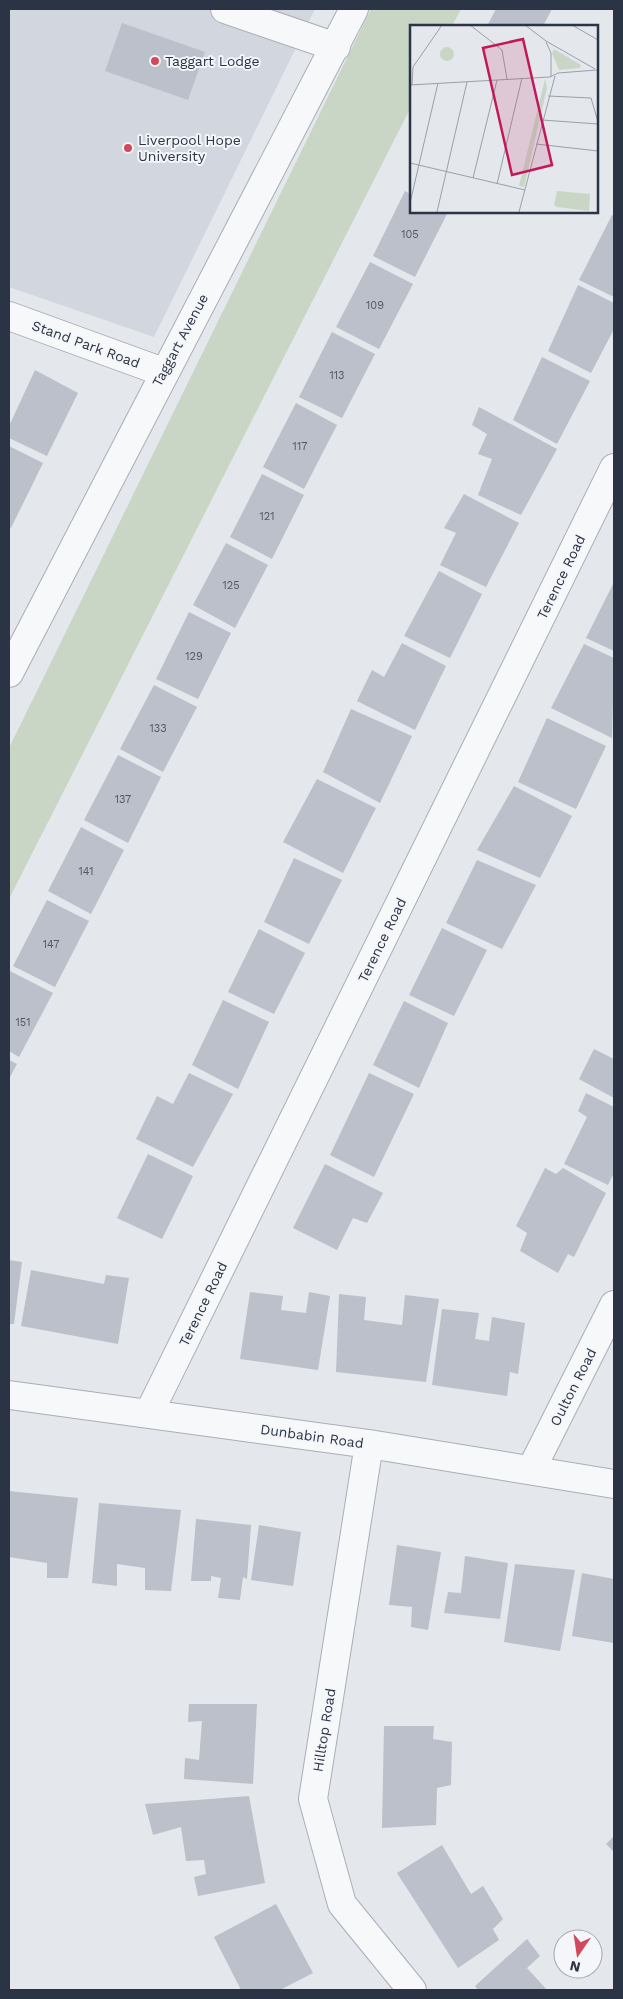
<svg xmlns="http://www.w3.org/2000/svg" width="623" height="1999" font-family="'Work Sans',sans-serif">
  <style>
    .built { fill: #d2d6de }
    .green { fill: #c9d6c5 }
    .building { fill: #bbc0ca }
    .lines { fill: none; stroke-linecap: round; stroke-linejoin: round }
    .minor-casing { stroke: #a9aeb7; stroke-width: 30 }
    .minor { stroke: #f7f8fa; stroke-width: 28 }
    .poi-dot { fill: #d1495b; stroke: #f4f6f9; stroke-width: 2 }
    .labels { text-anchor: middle; stroke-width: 4; stroke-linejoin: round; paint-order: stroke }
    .number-label { font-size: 11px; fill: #4f5766 }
    .poi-label { font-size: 14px; fill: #2b3445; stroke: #f4f6f9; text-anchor: start }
    .street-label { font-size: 14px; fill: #2b3445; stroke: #f4f6f9 }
    .inset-road { fill: none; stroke: #9a9fa9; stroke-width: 1 }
    .view { fill: #c2185b; fill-opacity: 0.15; stroke: #c2185b; stroke-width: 2.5 }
    .inset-edge { fill: none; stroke: #2b3445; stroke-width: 2.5 }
  </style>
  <rect width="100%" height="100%" fill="#e4e7ec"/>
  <path class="built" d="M 9,9 L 315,9 L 154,337 L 9,287 Z"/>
  <path class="green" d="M 371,9 L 461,9 L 452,26 L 412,26 L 412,105 L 9,899 L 9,748 Z"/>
  <path class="building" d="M 496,9 L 552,9 L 543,26 L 487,26 Z
    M 122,23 L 205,52 L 188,100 L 105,71 Z
    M 405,191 L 412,195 L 412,211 L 448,212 L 415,277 L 373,256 Z
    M 612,215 L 614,216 L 614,297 L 579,280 Z
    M 370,262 L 413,284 L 379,349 L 336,327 Z
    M 578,285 L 614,303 L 614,329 L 591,373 L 548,351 Z
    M 332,332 L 375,354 L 342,418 L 299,397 Z
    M 542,357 L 590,381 L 557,444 L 513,420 Z
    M 35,370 L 78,393 L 47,456 L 9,438 L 9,426 Z
    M 296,403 L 337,425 L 304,489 L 263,467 Z
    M 479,407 L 557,449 L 521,515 L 478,495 L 492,459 L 478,454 L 487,434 L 472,425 Z
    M 9,446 L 43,463 L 11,528 L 9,527 Z
    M 262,474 L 304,495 L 272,559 L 230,537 Z
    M 464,494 L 519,523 L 486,587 L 440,565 L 456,533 L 444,528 Z
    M 226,543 L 268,565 L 235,628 L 193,605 Z
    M 439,571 L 482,594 L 450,658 L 404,636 Z
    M 614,582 L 614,651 L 586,638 Z
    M 189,612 L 231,633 L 198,699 L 156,679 Z
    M 402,643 L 446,666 L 415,730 L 357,701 L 372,670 L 384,677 Z
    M 584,644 L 614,658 L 612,738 L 551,708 Z
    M 154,685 L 197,707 L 163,772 L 120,749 Z
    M 351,709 L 412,736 L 380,803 L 323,772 Z
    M 547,718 L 606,746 L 576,809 L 518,782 Z
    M 118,755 L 161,777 L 128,843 L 84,820 Z
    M 317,779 L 376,808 L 343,873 L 283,842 Z
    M 514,786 L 572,816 L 540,878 L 477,850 Z
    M 81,827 L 124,850 L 91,914 L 48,891 Z
    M 294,858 L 342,880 L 309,944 L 264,922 Z
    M 477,860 L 536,885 L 502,949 L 446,923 Z
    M 47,900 L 89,921 L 55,987 L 13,966 Z
    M 442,928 L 487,950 L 454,1016 L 409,995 Z
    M 259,929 L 305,953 L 274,1014 L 228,992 Z
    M 10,971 L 53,993 L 19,1057 L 9,1051 Z
    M 223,1000 L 269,1022 L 238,1089 L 192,1065 Z
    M 404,1001 L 448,1023 L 419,1088 L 373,1065 Z
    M 594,1049 L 614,1059 L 614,1098 L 579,1079 Z
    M 9,1060 L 17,1064 L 9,1079 Z
    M 189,1073 L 233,1094 L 193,1167 L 136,1139 L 157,1096 L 173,1104 Z
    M 369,1073 L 414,1094 L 374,1177 L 330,1155 Z
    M 586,1093 L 614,1107 L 614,1173 L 608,1185 L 564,1164 L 587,1117 L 578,1111 Z
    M 148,1154 L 193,1176 L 162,1239 L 117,1218 Z
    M 325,1164 L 383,1193 L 367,1223 L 353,1218 L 337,1250 L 293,1228 Z
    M 545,1168 L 556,1174 L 563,1168 L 606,1193 L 574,1257 L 568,1254 L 558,1273 L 520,1251 L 527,1233 L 516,1226 Z
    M 9,1260 L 22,1262 L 14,1324 L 9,1324 Z
    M 31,1270 L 104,1284 L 106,1275 L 129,1278 L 118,1344 L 21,1326 Z
    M 250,1292 L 283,1296 L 281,1310 L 306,1313 L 309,1292 L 330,1296 L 318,1370 L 240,1359 Z
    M 339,1294 L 366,1297 L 364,1320 L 402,1325 L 405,1295 L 439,1299 L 426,1382 L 336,1372 Z
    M 442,1309 L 479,1313 L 475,1339 L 489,1341 L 492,1317 L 525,1323 L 518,1374 L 510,1372 L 507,1396 L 432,1385 Z
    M 9,1491 L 78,1498 L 68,1578 L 47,1578 L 47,1563 L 9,1557 Z
    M 99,1503 L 181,1510 L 171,1591 L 145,1590 L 145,1568 L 117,1564 L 117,1586 L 92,1583 Z
    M 196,1519 L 251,1525 L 247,1579 L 243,1577 L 240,1600 L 218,1598 L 221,1578 L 211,1576 L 211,1581 L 191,1581 Z
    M 259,1525 L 301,1532 L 293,1586 L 251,1580 Z
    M 397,1545 L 441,1552 L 428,1630 L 411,1627 L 412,1607 L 389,1605 Z
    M 465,1556 L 508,1563 L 500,1619 L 444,1613 L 448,1592 L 461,1593 Z
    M 515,1564 L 575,1570 L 560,1651 L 504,1642 Z
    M 582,1573 L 614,1579 L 614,1643 L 572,1636 Z
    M 189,1704 L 257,1704 L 253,1784 L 184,1779 L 185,1758 L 199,1760 L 202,1721 L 188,1722 Z
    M 384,1726 L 434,1726 L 433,1739 L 452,1742 L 451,1785 L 437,1788 L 436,1825 L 382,1828 Z
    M 249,1796 L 265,1883 L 198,1896 L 194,1877 L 206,1874 L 204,1860 L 186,1861 L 181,1827 L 153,1835 L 145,1804 Z
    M 614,1836 L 614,1852 L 606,1844 Z
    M 442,1845 L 471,1894 L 483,1886 L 503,1919 L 493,1929 L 499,1940 L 458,1968 L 397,1873 Z
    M 276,1904 L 313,1973 L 280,1990 L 241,1990 L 214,1937 Z
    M 527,1939 L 540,1956 L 527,1968 L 547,1990 L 478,1990 L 475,1986 Z"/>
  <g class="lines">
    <defs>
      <path id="minor" d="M 225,9 L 336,47
        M 9,316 L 163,372
        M 9,673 L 354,9
        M 9,1395 L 369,1444 L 614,1484
        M 149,1413 L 614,468
        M 369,1444 L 313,1799 L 342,1904 L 412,1990
        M 531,1470 L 614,1305"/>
    </defs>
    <use href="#minor" class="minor-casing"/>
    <use href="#minor" class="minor"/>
  </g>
  <g class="poi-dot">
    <circle cx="155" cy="61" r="5"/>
    <circle cx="128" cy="148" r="5"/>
  </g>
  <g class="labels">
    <g class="number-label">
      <text x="410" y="238">105</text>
      <text x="375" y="309">109</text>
      <text x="337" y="379">113</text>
      <text x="300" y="450">117</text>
      <text x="267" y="520">121</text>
      <text x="231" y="589">125</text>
      <text x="194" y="660">129</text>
      <text x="158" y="732">133</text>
      <text x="123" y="803">137</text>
      <text x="86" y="875">141</text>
      <text x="51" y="948">147</text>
      <text x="23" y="1026">151</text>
    </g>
    <g class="poi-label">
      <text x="165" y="66">Taggart Lodge</text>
      <text x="138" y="145">Liverpool Hope<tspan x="138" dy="16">University</tspan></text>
    </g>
    <g class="street-label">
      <text transform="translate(180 340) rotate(-62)" y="5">Taggart Avenue</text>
      <text transform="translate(86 344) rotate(20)" y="5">Stand Park Road</text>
      <text transform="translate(561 577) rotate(-64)" y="5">Terence Road</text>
      <text transform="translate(382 940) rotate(-64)" y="5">Terence Road</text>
      <text transform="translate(203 1304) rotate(-64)" y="5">Terence Road</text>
      <text transform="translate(573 1387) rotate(-63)" y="5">Oulton Road</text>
      <text transform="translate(312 1436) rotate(8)" y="5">Dunbabin Road</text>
      <text transform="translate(324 1730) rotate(-81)" y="5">Hilltop Road</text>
    </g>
  </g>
  <g transform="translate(410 25)">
    <rect width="188" height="188" fill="#e4e7ec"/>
    <path d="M30 29a7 7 0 1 1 14 0a7 7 0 1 1-14 0ZM 144,24 L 171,40 L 170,43 L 149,45 L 142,28 ZM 135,54 L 137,63 L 114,162 L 109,161 ZM 147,166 L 180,169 L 179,186 L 147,182 L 144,180 Z" fill="#c9d6c5"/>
    <path class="inset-road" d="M 60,0 L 92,25 L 97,54M 115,0 L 136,16 L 185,44M 162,0 L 188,15M 136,17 L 141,28 L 141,52M 0,60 L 140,52 L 148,48 L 187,45M 2,60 L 3,42 L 32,0M 138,71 L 181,73 L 188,97M 132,95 L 188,99M 126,119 L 188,126M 0,138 L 115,165M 63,153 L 87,55M 87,159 L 112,53M 0,178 L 28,58M 27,187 L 57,57M 109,187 L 145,51"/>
    <path class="view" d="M 113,14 L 142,140 L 102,150 L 73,23 Z"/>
    <rect width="188" height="188" class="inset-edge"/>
  </g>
  <rect width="623" height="1999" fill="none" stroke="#2b3445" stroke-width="20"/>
  <g transform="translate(578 1954) rotate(193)"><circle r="24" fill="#f4f6f9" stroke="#a4a8b1"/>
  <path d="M0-4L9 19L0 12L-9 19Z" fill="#d1495b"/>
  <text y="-8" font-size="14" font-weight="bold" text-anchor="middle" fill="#2b3445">N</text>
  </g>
</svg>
